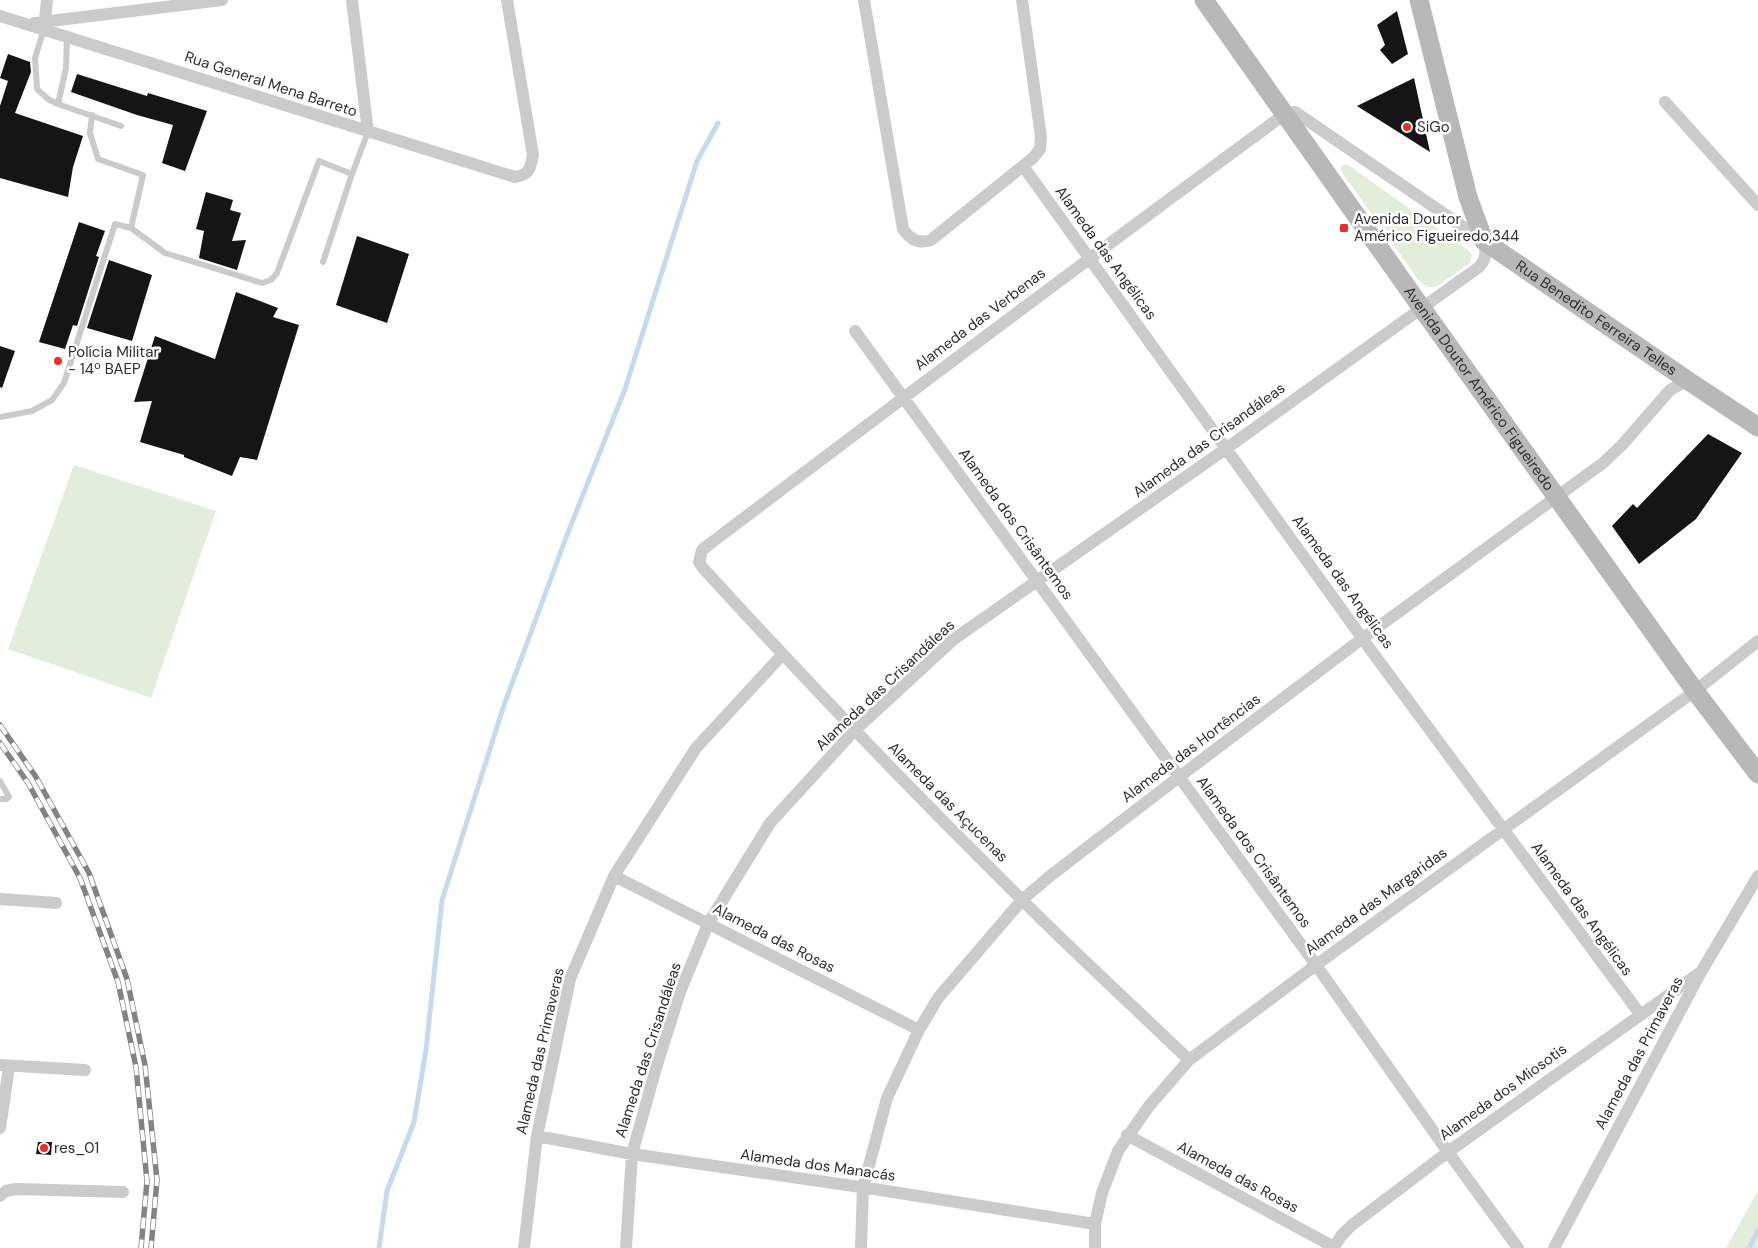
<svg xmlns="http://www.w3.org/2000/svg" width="1758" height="1248" font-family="'DM Sans',sans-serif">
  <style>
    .green { fill: #e3eddb }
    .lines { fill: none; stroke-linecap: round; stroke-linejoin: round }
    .stream { stroke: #c6daed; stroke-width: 5 }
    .building { fill: #151515 }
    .service { stroke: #cbcbcb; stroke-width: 6 }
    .minor { stroke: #cbcbcb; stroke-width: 12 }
    .secondary { stroke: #b8b8b8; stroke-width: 19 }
    .rail-casing { stroke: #838383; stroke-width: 5.5 }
    .rail { stroke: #fff; stroke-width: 4; stroke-dasharray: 11; stroke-linecap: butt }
    .poi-dot { fill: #ee2d28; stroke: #fff; stroke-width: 2 }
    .labels { text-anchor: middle; stroke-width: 5; stroke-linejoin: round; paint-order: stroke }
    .street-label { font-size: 15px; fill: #2e2e2e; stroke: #fff }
    .poi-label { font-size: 15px; fill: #2e2e2e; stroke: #fff; text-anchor: start }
  </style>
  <rect width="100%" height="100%" fill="#fff"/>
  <path class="green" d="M 1347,164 L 1469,251 L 1472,256 L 1470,263 L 1436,287 L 1427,287 L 1420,282 L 1341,171 L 1341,166 Z
    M 74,465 L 216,511 L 151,698 L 8,649 Z
    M 1758,1191 L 1758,1248 L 1726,1248 Z"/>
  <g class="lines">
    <path class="stream" d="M 379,1248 L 387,1191 L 414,1122 L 426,1050 L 442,900 L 504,705 L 567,535 L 625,389 L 697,161 L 718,123
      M 1749,1248 L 1758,1231"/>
  </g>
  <path class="building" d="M 1397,11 L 1408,54 L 1392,64 L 1380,50 L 1385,45 L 1377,25 Z
    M 8,54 L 30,62 L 31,72 L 15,113 L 83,136 L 73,167 L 68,197 L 0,178 L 0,106 L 8,81 L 0,78 Z
    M 77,74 L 147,96 L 148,93 L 207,111 L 185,171 L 162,163 L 173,125 L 137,115 L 71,92 Z
    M 1414,78 L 1430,152 L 1357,106 Z
    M 206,192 L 233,200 L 230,210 L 241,213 L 232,241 L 246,240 L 237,270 L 199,258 L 204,231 L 196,229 Z
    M 79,222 L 105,231 L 96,256 L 99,257 L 77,326 L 73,325 L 65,349 L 39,342 Z
    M 357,236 L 409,254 L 387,323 L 336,305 Z
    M 109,260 L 152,275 L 132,341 L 87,328 Z
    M 236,292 L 278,308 L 273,317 L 299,325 L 257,460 L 240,457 L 232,476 L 184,457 L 184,455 L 140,442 L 152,401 L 134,402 L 155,336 L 215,359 Z
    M 0,346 L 15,351 L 2,388 L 0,387 Z
    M 1708,434 L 1742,453 L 1696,519 L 1639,564 L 1612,526 L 1633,504 L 1637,508 Z
    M 38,1142 L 52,1142 L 51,1155 L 36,1154 Z"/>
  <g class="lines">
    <path class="service" d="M 44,29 L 35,58 L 37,89 L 48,99 L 58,104 L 121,126
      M 58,104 L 66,68 L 67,36
      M 92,115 L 90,133 L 98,159 L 143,175 L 131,228 L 165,253 L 262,283 L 271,280 L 277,273 L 319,161 L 352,174
      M 323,262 L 352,174 L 368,132
      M 0,417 L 32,411 L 52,400 L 64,383 L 115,224 L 131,228
      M 0,781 L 9,797 L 7,799 L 0,799"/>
    <path class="minor" d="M 352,0 L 368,132
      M 864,0 L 903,229 C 911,240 918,244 931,240 L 1033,158 L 1040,149 L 1041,137 L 1022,0
      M 0,16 L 515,177 C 530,174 530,169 533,155 L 507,0
      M 34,23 L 222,0
      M 44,29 L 47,0
      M 1665,102 L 1758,205
      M 1023,166 L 1370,649 L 1640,1014
      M 855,331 L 1316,965 L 1448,1152 L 1518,1248
      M 614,876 L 919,1030
      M 0,899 L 56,903
      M 0,1065 L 85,1070
      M 0,1128 L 9,1067
      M 1127,1135 L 1334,1247
      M 537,1136 L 632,1154 L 874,1189 L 1095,1224
      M 0,1196 L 6,1191 L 16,1189 L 123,1192
      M 524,1248 L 537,1136 L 570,979 L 614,876 L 696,748 L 782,655
      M 626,1248 L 632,1154 L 656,1068 L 680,992 L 708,924 L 770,823 L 854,731 L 954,639 L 1227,448 L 1479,267 C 1487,258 1486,253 1484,241 L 1295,112 L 1285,114 C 1091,256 899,401 707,546 L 702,550 L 699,562 L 703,568 C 806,681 912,791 1020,898 C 1075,953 1133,1006 1189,1060
      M 861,1248 L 863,1188 L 887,1098 L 919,1030 L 938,998 L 1022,900 L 1050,876 L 1179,777 L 1363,638 L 1603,463 L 1622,445 L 1670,390 L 1684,382 L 1690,382
      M 1095,1248 L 1095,1224 L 1102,1193 L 1118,1151 L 1149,1106 L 1189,1060 L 1316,965 L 1695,691 L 1758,641
      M 1333,1248 L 1341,1236 L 1352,1225 L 1448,1152 L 1701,972
      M 1554,1248 L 1701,972 L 1758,876"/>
    <g class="secondary">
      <path id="s1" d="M 1204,0 L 1421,307 L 1695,691 L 1758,774"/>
      <path id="s2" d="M 1419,0 L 1468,197 L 1484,241 L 1690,382 L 1758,427"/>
    </g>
    <defs>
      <path id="rail" d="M 0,725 L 36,777 L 89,873 L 127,979 L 145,1065 L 157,1180 L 151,1248
        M 0,743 L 28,783 L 80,878 L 118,982 L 136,1067 L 147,1181 L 141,1248"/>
    </defs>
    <use href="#rail" class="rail-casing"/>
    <use href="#rail" class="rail"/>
  </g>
  <g class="poi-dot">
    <circle cx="1407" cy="127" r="5"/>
    <rect x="1339" y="223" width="10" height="10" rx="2.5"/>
    <circle cx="58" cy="361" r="5"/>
    <circle cx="44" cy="1148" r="5"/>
  </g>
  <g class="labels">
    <g class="street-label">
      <text transform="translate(271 84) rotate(18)" y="5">Rua General Mena Barreto</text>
      <text transform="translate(1106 253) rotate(54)" y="5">Alameda das Angélicas</text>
      <text dy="5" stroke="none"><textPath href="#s2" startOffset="386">Rua Benedito Ferreira Telles</textPath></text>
      <text transform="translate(980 319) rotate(-37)" y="5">Alameda das Verbenas</text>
      <text dy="5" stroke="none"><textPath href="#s1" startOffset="476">Avenida Doutor Américo Figueiredo</textPath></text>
      <text transform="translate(1209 440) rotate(-36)" y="5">Alameda das Crisandáleas</text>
      <text transform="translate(1016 524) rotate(54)" y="5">Alameda dos Crisântemos</text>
      <text transform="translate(1343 582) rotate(54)" y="5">Alameda das Angélicas</text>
      <text transform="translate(885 685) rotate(-43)" y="5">Alameda das Crisandáleas</text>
      <text transform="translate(1191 748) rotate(-37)" y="5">Alameda das Hortências</text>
      <text transform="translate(948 802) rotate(45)" y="5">Alameda das Açucenas</text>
      <text transform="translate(1254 852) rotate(54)" y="5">Alameda dos Crisântemos</text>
      <text transform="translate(1376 901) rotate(-36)" y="5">Alameda das Margaridas</text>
      <text transform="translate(1582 909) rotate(54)" y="5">Alameda das Angélicas</text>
      <text transform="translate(774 938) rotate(27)" y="5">Alameda das Rosas</text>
      <text transform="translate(648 1050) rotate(-72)" y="5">Alameda das Crisandáleas</text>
      <text transform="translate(540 1051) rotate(-77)" y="5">Alameda das Primaveras</text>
      <text transform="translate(1639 1053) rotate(-62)" y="5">Alameda das Primaveras</text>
      <text transform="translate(1503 1092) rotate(-36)" y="5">Alameda dos Miosotis</text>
      <text transform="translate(818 1165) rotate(8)" y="5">Alameda dos Manacás</text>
      <text transform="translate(1238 1177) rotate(28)" y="5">Alameda das Rosas</text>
    </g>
    <g class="poi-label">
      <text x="1417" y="132">SiGo</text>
      <text x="1354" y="224">Avenida Doutor<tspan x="1354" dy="17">Américo Figueiredo,344</tspan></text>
      <text x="68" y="357">Polícia Militar<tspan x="68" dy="17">- 14º BAEP</tspan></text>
      <text x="54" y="1153">res_01</text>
    </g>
  </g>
</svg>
